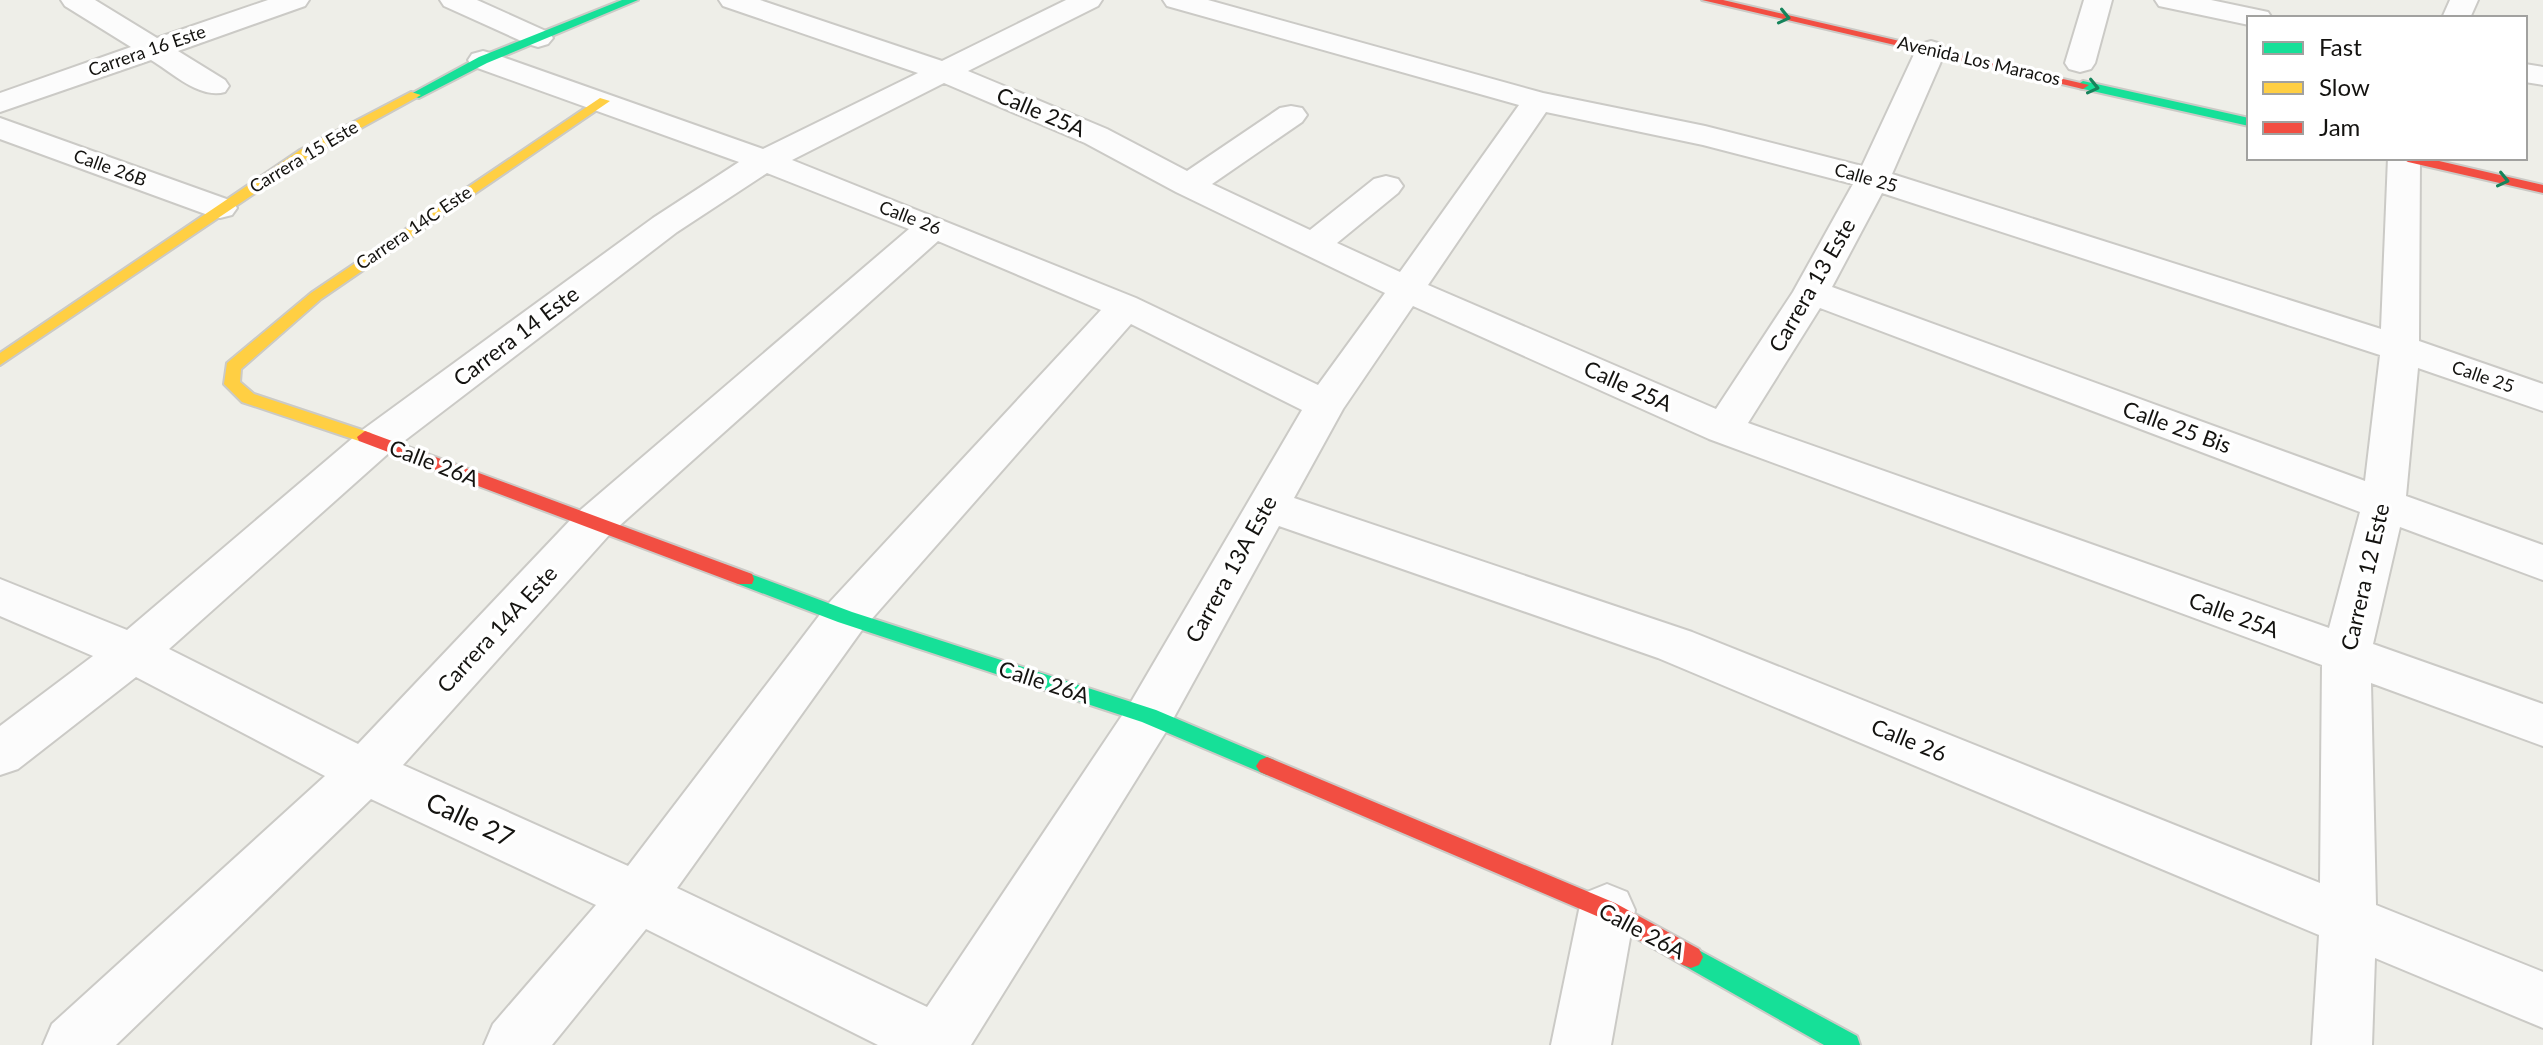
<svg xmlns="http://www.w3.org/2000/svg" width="2543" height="1045" font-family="Lato,sans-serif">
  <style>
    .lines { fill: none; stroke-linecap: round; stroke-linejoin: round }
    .street-casing { stroke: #cbcac6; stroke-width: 4 }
    .fast-casing { stroke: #cbcac6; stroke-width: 4 }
    .slow-casing { stroke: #cbcac6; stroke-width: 4 }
    .jam-casing { stroke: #cbcac6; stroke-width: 4 }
    .street { fill: #fcfcfc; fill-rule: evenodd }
    .fast { fill: #16e098; fill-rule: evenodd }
    .slow { fill: #ffcf43; fill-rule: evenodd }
    .jam { fill: #f24e42; fill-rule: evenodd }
    .oneway { stroke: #15845b }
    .labels { text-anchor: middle; stroke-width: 7; stroke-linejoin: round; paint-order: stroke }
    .far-street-label { font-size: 18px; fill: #141310; stroke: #fff }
    .street-label { font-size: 22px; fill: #141310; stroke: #fff }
    .near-street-label { font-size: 26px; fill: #141310; stroke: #fff }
  </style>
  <rect width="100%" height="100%" fill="#eeeee8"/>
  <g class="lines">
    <defs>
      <path id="street" d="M 61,0 L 95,0 L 157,38 L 268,0 L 309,0 L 305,6 L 178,51 L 225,80 L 229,86 L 225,92 C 199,99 173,73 151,60 L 0,112 L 0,93 L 131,47 L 65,6 Z
        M 440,0 L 477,0 L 548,32 L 553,38 L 548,44 L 538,47 L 528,44 L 444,6 Z
        M 719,0 L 760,0 L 942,61 L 1066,0 L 1102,0 L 1098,6 L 968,71 L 1107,129 L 1187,171 L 1280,108 L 1291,106 L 1302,108 L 1307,115 L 1302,122 L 1212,184 L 1310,230 L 1374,179 L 1386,176 L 1398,179 L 1403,186 L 1398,193 L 1337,243 L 1400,272 L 1519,105 L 1167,6 L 1163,0 L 1208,0 L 1543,93 L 1705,126 L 1862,166 L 1916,50 L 1921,44 L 1931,41 L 1941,44 L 1946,50 L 1892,174 L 2381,329 L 2388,158 L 2420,158 L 2419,341 L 2543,384 L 2543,411 L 2418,368 L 2406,496 L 2543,545 L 2543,580 L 2400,527 L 2373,644 L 2543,704 L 2543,746 L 2371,683 L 2376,905 L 2543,972 L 2543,1028 L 2375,958 L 2372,1045 L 2312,1045 L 2319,935 L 1658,658 L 1279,526 L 1167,730 L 971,1045 L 878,1045 L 646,929 L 552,1045 L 484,1045 L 493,1024 L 596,905 L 371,799 L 116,1045 L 43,1045 L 52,1024 L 325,776 L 136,677 L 18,769 L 0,775 L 0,726 L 93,656 L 0,616 L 0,579 L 127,630 L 361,431 L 653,218 L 739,162 L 472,66 L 468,60 L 472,54 L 483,51 L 494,54 L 763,149 L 918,73 L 723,6 ZM 944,83 L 1085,143 L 1176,192 L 1385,293 L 1318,385 L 1136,298 L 792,160 ZM 1546,112 L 1703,145 L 1853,184 L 1793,292 L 1716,409 L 1428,285 ZM 767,173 L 909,229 L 577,513 L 358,744 L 169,649 L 391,451 L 677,232 ZM 1882,193 L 2380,355 L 2365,481 L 1832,287 ZM 938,241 L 1101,310 L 828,604 L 628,866 L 403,765 L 609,535 ZM 1413,306 L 1709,439 L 2322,665 L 2320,883 L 1692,632 L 1294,498 L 1343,409 ZM 1820,308 L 2360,512 L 2329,628 L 1748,423 ZM 1131,324 L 1302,410 L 1131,702 L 927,1007 L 677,888 L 862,630 Z
        M 2084,0 L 2112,0 L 2095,63 L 2091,69 L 2080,72 L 2069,69 L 2065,63 Z
        M 2155,0 L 2211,0 L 2268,12 L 2272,18 L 2249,18 L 2249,25 L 2159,6 Z
        M 2450,0 L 2478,0 L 2470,18 L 2442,18 Z
        M 2525,64 L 2543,67 L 2543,85 L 2525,82 Z
        M 0,118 L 232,201 L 237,208 L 232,215 L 220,218 L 208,215 L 0,139 Z
        M 1607,884 L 1627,892 L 1635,910 L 1611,1045 L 1551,1045 L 1579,910 L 1587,892 Z"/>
      <path id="fast" d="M 622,0 L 638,0 L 487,63 L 419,98 L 409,95 L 479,57 Z
        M 2083,81 L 2249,118 L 2249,126 L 2079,88 L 2077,85 Z
        M 745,572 L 852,612 L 1156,710 L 1274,760 L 1278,766 L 1274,772 L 1267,775 L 1142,722 L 838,622 L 738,584 L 736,579 L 738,574 Z
        M 1691,946 L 1857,1036 L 1860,1045 L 1824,1045 L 1683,965 L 1679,957 L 1683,949 Z"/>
      <path id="slow" d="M 411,92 L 421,95 L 310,156 L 0,365 L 0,353 L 300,150 Z
        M 600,98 L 610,101 L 321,299 L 241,369 L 240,382 L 254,394 L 371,433 L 373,437 L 371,441 L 359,441 L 242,402 L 224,384 L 227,363 L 311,293 Z"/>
      <path id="jam" d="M 1702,0 L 1723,0 L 2089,85 L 2083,89 Z
        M 2401,158 L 2426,158 L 2543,185 L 2543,193 L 2408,162 Z
        M 365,431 L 752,574 L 754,579 L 752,584 L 738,584 L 359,441 L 357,437 Z
        M 1267,757 L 1615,903 L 1699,949 L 1703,957 L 1699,965 L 1691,968 L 1683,965 L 1599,917 L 1260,772 L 1256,766 L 1260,760 Z"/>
    </defs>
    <use href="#street" class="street-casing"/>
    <use href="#fast" class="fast-casing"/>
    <use href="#slow" class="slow-casing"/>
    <use href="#jam" class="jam-casing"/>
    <use href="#street" class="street"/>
    <use href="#fast" class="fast"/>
    <use href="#slow" class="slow"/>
    <use href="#jam" class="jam"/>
  </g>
  <defs><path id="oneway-chevron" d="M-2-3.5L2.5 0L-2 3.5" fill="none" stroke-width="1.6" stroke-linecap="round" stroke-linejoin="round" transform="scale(2)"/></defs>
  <g class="oneway">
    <use href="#oneway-chevron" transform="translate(1784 17) rotate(13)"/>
    <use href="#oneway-chevron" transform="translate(2093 87) rotate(13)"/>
    <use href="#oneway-chevron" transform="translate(2503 180) rotate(13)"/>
  </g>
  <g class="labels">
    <g class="far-street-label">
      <text transform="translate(147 51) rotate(-19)" y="6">Carrera 16 Este</text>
      <text transform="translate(1979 61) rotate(13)" y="6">Avenida Los Maracos</text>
      <text transform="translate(304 157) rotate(-31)" y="6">Carrera 15 Este</text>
      <text transform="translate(110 168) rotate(20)" y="6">Calle 26B</text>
      <text transform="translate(1866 178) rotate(16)" y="6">Calle 25</text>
      <text transform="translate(910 218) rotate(21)" y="6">Calle 26</text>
      <text transform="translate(414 228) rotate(-34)" y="6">Carrera 14C Este</text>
      <text transform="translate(2483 377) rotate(19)" y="6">Calle 25</text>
    </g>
    <g class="street-label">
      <text transform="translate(1041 112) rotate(23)" y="8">Calle 25A</text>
      <text transform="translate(1812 285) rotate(-60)" y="8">Carrera 13 Este</text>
      <text transform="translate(516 336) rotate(-37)" y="8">Carrera 14 Este</text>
      <text transform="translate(1628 386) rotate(24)" y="8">Calle 25A</text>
      <text transform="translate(2177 427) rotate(20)" y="8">Calle 25 Bis</text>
      <text transform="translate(434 463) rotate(21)" y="8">Calle 26A</text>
      <text transform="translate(1231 569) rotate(-61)" y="8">Carrera 13A Este</text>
      <text transform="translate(2365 577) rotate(-77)" y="8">Carrera 12 Este</text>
      <text transform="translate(2234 615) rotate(20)" y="8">Calle 25A</text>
      <text transform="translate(497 629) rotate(-47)" y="8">Carrera 14A Este</text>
      <text transform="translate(1044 682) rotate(18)" y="8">Calle 26A</text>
      <text transform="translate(1909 740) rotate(22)" y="8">Calle 26</text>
      <text transform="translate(1642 931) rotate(28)" y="8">Calle 26A</text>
    </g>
    <g class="near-street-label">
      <text transform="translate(470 820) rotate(25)" y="9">Calle 27</text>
    </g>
  </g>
  <rect x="2247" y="16" width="280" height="144" fill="#ffffff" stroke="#a1a19f" stroke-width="2"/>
  <rect x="2263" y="42" width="40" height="12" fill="#16e098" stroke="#a1a19f" stroke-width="2"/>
  <text x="2319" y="56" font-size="24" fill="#141310">Fast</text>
  <rect x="2263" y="82" width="40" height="12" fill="#ffcf43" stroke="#a1a19f" stroke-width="2"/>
  <text x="2319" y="96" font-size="24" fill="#141310">Slow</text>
  <rect x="2263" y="122" width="40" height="12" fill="#f24e42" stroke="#a1a19f" stroke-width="2"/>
  <text x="2319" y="136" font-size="24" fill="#141310">Jam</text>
</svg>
